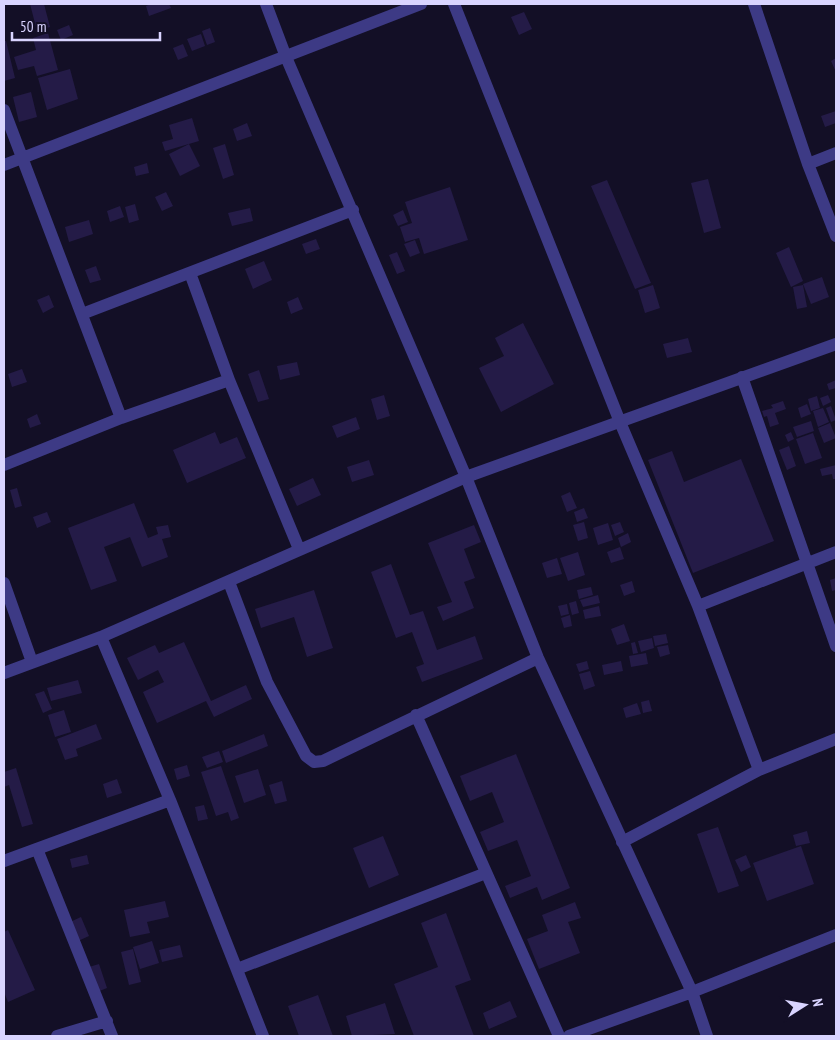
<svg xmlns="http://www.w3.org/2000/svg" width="840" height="1040" font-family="'PT Sans Narrow',sans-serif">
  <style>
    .building { fill: #241b47 }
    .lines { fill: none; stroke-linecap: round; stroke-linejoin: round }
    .minor { stroke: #3d3a85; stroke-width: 12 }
  </style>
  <rect width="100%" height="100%" fill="#130f26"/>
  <path class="building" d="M 30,4 L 44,4 L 50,27 L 37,31 Z
    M 151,4 L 169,4 L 171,8 L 149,16 L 146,6 Z
    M 524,12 L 532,29 L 519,35 L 511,17 Z
    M 69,25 L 73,35 L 61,40 L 57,30 Z
    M 210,28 L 215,42 L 207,45 L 202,31 Z
    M 48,33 L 58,70 L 37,76 L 34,66 L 18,70 L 14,57 L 36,50 L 33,38 Z
    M 201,34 L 205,46 L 192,51 L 187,39 Z
    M 4,41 L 6,41 L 15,78 L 4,81 Z
    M 183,44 L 188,56 L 178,60 L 173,48 Z
    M 836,58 L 836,72 L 831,61 Z
    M 70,69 L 78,99 L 47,110 L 38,78 Z
    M 31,92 L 37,117 L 19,122 L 13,97 Z
    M 836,111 L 836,123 L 825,127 L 821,116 Z
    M 192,118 L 199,141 L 165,151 L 162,142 L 173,139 L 169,125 Z
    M 247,123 L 252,136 L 237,141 L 233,129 Z
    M 189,144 L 200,166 L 180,176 L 169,154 Z
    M 225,144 L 234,175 L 223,179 L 213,148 Z
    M 147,163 L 149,173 L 136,176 L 134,167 Z
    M 708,179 L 721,228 L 704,233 L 691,183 Z
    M 607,180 L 651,283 L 635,289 L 591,186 Z
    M 450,187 L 468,240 L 424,254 L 419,238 L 405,242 L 400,227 L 412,223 L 405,202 Z
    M 166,192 L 173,206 L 162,211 L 155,197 Z
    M 135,204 L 139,220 L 129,223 L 125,207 Z
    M 120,206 L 124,217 L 110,222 L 107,211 Z
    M 250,208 L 253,221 L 232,226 L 228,213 Z
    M 403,210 L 408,222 L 398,226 L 393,215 Z
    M 89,220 L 93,234 L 69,242 L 65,227 Z
    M 316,239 L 320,249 L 306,254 L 302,244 Z
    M 415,240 L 420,253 L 410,257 L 404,244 Z
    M 789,247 L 803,281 L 791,287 L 776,253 Z
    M 397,252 L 405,271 L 397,274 L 389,255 Z
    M 264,261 L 272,280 L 253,289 L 245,269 Z
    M 96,266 L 101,280 L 90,283 L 85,270 Z
    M 822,277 L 829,297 L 811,304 L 803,284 Z
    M 653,285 L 660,308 L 645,313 L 638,290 Z
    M 803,285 L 807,307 L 797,309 L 793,287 Z
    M 49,295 L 54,307 L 43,313 L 37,300 Z
    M 298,297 L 303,309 L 291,314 L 287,302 Z
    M 523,323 L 554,384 L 501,412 L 479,368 L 504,356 L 495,338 Z
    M 688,338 L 692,352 L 667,358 L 663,344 Z
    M 297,362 L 300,375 L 280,380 L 277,366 Z
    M 22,369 L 27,382 L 12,387 L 8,374 Z
    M 259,370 L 269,399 L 258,402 L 248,374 Z
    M 836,380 L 836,388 L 829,390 L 827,384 Z
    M 384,395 L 390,416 L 377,420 L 371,399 Z
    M 828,395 L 831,402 L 823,406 L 820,398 Z
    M 817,396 L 820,408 L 811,411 L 808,399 Z
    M 783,401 L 786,409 L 775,413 L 779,424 L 770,427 L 767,416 L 764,417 L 762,411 L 773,408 L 771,405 Z
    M 807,404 L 811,414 L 801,418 L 798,408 Z
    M 831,406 L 836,420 L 831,422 L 826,408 Z
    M 823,408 L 829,422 L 818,427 L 813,411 Z
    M 37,414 L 41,424 L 30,428 L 27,419 Z
    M 356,417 L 360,429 L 337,438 L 332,426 Z
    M 811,421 L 814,431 L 797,437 L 793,427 Z
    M 830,423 L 836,438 L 824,443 L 818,428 Z
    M 215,432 L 220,444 L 237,437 L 246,458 L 187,483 L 173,450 Z
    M 791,432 L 794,439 L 788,442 L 785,435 Z
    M 813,433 L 822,458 L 805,464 L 796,439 Z
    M 789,446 L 796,466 L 787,470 L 779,450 Z
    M 672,451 L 684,482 L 741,459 L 774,541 L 693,573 L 648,460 Z
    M 369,460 L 374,475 L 352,482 L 347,467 Z
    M 836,465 L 836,479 L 833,479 L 832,474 L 822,476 L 820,469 Z
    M 313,478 L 321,495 L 297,506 L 289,489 Z
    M 17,488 L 22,506 L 15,508 L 10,490 Z
    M 570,492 L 577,508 L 567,512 L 561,496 Z
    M 134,503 L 148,538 L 158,534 L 156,527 L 168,525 L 171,537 L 162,539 L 168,557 L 142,567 L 130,537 L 104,547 L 117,581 L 91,590 L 68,528 Z
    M 584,508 L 588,518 L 577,522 L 574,512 Z
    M 47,512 L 51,522 L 37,528 L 33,517 Z
    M 584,522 L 588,538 L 578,541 L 573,525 Z
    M 620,522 L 624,532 L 615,536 L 611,525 Z
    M 608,523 L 613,540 L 598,545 L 593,528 Z
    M 474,525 L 481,542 L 464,549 L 475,578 L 464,582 L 474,608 L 443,621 L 437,607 L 452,602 L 428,543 Z
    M 628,533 L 631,542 L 621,547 L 618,538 Z
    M 620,547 L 624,559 L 611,563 L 607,552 Z
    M 578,552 L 585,575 L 568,581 L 560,558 Z
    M 557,558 L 562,574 L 547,578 L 542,563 Z
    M 391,564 L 410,615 L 423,611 L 437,650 L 475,636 L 483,659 L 422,682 L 416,667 L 424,664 L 412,632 L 396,638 L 371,572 Z
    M 836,578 L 836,590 L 832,591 L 830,580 Z
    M 632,581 L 635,592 L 624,596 L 620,585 Z
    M 591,587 L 593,595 L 579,599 L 577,590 Z
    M 314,590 L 333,648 L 307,657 L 294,617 L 261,628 L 255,609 Z
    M 598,595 L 600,603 L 583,607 L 580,600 Z
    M 576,601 L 579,613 L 572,615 L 569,603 Z
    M 567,604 L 569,614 L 561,616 L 558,606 Z
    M 599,606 L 601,616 L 585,619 L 583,610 Z
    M 570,615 L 572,626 L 564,628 L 561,618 Z
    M 624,624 L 630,641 L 617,645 L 611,629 Z
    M 666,634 L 668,643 L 655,646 L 653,636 Z
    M 652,638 L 654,648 L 641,652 L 638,641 Z
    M 184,642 L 211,701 L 246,685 L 252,699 L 214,717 L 206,701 L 157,723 L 143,692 L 164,682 L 158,670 L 138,680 L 127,658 L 155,645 L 159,653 Z
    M 635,642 L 638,653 L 633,654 L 631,643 Z
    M 668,645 L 670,654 L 660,657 L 657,647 Z
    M 646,653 L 648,664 L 631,667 L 629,656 Z
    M 587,661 L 589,669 L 579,672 L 576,664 Z
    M 621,661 L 623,671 L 604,675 L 602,665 Z
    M 590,671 L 595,686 L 584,690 L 579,674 Z
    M 78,680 L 82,693 L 51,701 L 47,688 Z
    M 44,691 L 52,709 L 43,713 L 35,694 Z
    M 649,700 L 652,711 L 643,713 L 641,702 Z
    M 637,703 L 641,714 L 626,718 L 623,708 Z
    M 64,710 L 71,732 L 55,737 L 48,715 Z
    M 96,724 L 102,739 L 76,749 L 78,756 L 65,760 L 57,739 Z
    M 264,734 L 268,746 L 226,763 L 222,751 Z
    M 219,751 L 223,762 L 207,768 L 202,757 Z
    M 516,754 L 570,888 L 542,900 L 537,887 L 510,898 L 505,886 L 531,876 L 517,840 L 488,851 L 480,832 L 504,822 L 492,792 L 470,801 L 460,776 Z
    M 187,765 L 190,776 L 177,780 L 174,769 Z
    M 221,766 L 239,818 L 231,821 L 228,812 L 216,816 L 201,772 Z
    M 16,768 L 33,824 L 22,827 L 9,785 L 4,787 L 4,772 Z
    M 258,769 L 266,795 L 244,803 L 235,776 Z
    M 117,779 L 122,793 L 107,798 L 103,784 Z
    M 282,781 L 287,801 L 275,804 L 269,785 Z
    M 204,805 L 208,819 L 198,821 L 195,807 Z
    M 718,827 L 739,886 L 718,893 L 697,834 Z
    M 807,831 L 810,843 L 796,846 L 793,835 Z
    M 383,836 L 399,875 L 369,888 L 353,848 Z
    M 801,846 L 814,884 L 767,901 L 753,863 Z
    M 87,855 L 89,864 L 72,868 L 70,859 Z
    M 746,855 L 751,867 L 741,872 L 735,860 Z
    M 165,901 L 169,917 L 147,922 L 150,933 L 130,937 L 124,910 Z
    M 575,902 L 581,918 L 568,922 L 580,953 L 539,969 L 527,939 L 548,931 L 542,915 Z
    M 446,913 L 471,980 L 455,986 L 474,1036 L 414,1036 L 394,984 L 438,967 L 421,923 Z
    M 81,917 L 89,936 L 78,941 L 70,922 Z
    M 8,930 L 35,990 L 8,1002 L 4,992 L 4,932 Z
    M 152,941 L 159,963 L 140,969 L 133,947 Z
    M 180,945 L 183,957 L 162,962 L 159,950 Z
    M 133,949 L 141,982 L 129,985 L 121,952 Z
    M 99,964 L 107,988 L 97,992 L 89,967 Z
    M 318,995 L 333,1036 L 299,1036 L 288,1006 Z
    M 510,1001 L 517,1017 L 489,1029 L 483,1013 Z
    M 385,1003 L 395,1034 L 352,1036 L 346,1016 Z"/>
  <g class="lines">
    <path class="minor" d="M 266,4 L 286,57 L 466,477 L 538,658 L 692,992 L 707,1036
      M 454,4 L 620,422 L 698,606 L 759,770
      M 754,4 L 808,164 L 836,236
      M 4,110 L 121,418
      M 808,164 L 836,153
      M 4,165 L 421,4
      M 190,273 L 229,380 L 299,549
      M 82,314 L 353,210
      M 742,377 L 836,646
      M 4,465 L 121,418 L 229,380
      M 229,582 L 267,682 L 306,756 L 314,762 L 323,761 L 538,658
      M 4,583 L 32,662
      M 698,606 L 836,552
      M 101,637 L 170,800 L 263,1036
      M 4,673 L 101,637 L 466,477 L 836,344
      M 416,715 L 559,1036
      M 622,842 L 759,770 L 836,739
      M 37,849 L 112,1036
      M 4,861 L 170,800
      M 237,969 L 486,873
      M 57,1036 L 107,1021
      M 569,1036 L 692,992 L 836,935"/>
  </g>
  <rect width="840" height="1040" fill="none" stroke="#d9d4ff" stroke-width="10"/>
  <g transform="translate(805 1005) rotate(79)" stroke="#130f26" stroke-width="4" paint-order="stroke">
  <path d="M0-4L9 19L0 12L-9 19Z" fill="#d9d4ff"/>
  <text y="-8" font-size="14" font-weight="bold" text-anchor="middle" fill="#d9d4ff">N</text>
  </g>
  <path d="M12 32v8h148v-8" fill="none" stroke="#d9d4ff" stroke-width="2.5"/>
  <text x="20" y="32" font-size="15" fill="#d9d4ff" stroke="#130f26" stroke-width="4" paint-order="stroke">50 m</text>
</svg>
